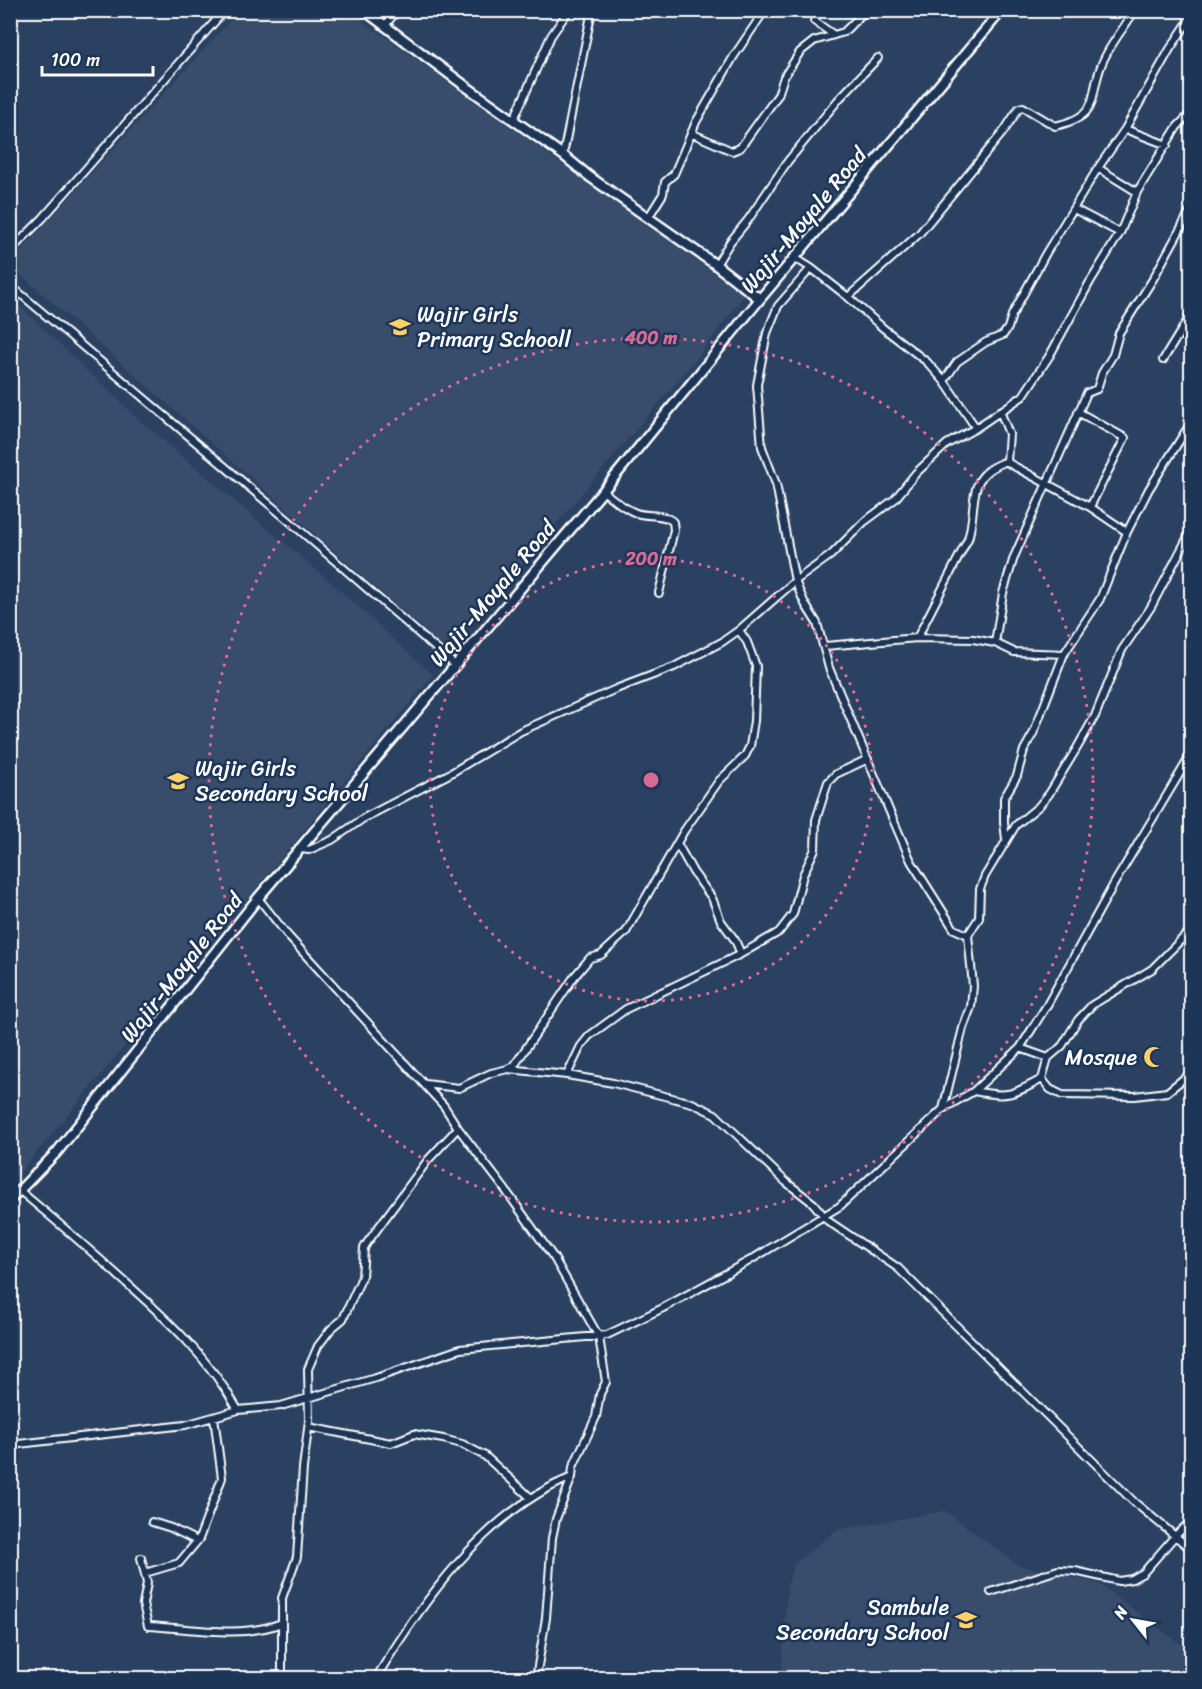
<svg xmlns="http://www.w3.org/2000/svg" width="1202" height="1689" font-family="Sriracha,sans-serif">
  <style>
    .built { fill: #394e6c }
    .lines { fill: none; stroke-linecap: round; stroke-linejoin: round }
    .street-casing { stroke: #fff; stroke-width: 10 }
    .secondary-casing { stroke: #fff; stroke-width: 13 }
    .street { stroke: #1d3557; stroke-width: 6 }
    .secondary { stroke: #1d3557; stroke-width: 8 }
    .ring { fill: none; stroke: #d76994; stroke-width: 3; stroke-dasharray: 3 6 }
    .labels { text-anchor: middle; stroke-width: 5; stroke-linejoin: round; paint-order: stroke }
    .street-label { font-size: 22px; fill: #fff; stroke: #1d3557 }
    .poi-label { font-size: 22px; fill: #fff; stroke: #1d3557; text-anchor: start }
    .centre { fill: #d76994; stroke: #1d3557; stroke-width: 3 }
    .ring-label { font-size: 18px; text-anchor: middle; font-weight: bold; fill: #d76994; stroke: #1d3557; stroke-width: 5; stroke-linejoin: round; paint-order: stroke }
  </style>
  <rect width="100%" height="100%" fill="#2a4161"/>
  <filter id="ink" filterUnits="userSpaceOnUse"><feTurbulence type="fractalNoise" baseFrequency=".0167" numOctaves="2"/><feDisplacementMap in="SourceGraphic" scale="12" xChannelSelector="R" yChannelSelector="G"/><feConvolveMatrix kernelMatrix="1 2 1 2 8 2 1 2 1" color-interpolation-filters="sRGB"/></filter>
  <g filter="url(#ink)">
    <path class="built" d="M 347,10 L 744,295 L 697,358 L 448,651 L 11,266 L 11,262 L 239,11 Z
      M 11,298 L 138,419 L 335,586 L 433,675 L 11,1183 Z
      M 945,1511 L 1018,1565 L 1099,1584 L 1191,1652 L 1191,1678 L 781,1678 L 787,1588 L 794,1564 L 837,1530 Z"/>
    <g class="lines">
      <defs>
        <path id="street" d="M 818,10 L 814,21 L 834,35
          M 385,25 L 398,10
          M 514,119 L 551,36 L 569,10
          M 1125,129 L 1167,145
          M 691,133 L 732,151 L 740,148 L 778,95 L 784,77 L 800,52 L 814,41 L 844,32 L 866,10
          M 563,155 L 592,10
          M 1098,168 L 1137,192
          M 1074,209 L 1120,233
          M 648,218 L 663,194 L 665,182 L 674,174 L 696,122 L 734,56 L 765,10
          M 10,251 L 43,218 L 225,10
          M 795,258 L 811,268 L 778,306 L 767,333 L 757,385 L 762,447 L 776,484 L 795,581 L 805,604 L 817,623 L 829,668 L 889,810 L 911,861 L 954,929 L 968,935
          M 716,265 L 730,242 L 748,220 L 788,161 L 839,99 L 878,58
          M 811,268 L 848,297 L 883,328 L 927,362 L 944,381 L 976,428
          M 10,285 L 288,520 L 455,665
          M 848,297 L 919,234 L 1004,131 L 1019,108 L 1023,107 L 1055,126 C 1101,115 1088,101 1101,66 C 1107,48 1125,27 1135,10
          M 1163,360 L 1192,313
          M 944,381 L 957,362 L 986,342 L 1003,335 L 1008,328 L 1012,315 L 1046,253 L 1098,168 L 1125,129 L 1170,49 L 1192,16
          M 1000,411 L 1009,434 L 1007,461 L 1010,464 L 1090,507 L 1127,532
          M 1078,412 L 1125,438 L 1090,507
          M 603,491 C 613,499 623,508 636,513 C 647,517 665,513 673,522 L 674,530 L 659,593
          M 917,638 L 968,539 C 979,503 963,476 1007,461
          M 995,643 L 1003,593 L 1014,557 L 1087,393 L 1097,389 L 1102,373 L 1113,355 L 1119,333 L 1153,279 L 1192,208
          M 825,646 L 917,638 L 973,639 L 995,643 L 1014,652 L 1064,654
          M 1006,839 L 1004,823 L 1004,798 L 1017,776 L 1024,750 L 1033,734 L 1064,654 L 1100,599 L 1127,532 L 1149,489 L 1192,421
          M 678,845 L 693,872 L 712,898 L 721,921 L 735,940 L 741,954
          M 300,849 L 309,850 L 332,840 L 364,818 L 451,773 L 521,731 L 616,689 L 674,667 L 722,642 L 739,630 L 795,581 L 831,555 L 864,522 L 895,499 L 916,473 L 947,444 L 976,428 L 1023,396 L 1050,355 L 1090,282 L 1120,233 L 1137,192 L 1177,127 L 1192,112
          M 258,898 L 289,937 L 444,1106 L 458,1128 L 504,1188 L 554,1258 L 599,1337 L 606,1382 L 600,1394 L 596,1417 L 573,1467 L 572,1477 C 486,1511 422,1602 376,1678
          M 1020,1048 L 1048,1058 L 1062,1046 L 1078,1020 L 1092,1005 L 1152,969 L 1192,929
          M 508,1069 L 567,1075 L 613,1083 L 692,1103 L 715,1114 L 786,1182 L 813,1203 L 828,1221 L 898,1268 L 1134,1502 L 1192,1550
          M 567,1075 L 581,1046 L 589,1036 L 626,1009 L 741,954 L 779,932 L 793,914 L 803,875 L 815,849 L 816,820 L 828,782 L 836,774 L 868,759
          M 1042,1079 L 1048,1058
          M 425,1084 L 459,1088 L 491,1073 L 508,1069 L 514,1066 L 574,977 L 590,958 L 601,955 L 626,932 L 684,831 L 719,781 L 745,756 L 750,746 L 754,721 L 756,666 L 747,642 L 739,630
          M 974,1091 C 1007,1098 1013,1095 1042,1079 L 1050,1089 L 1062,1095 L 1135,1096 L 1167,1092 L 1192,1072
          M 943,1109 L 963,1028 L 971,1007 L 973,986 L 968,935 L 979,918 L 980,889 L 985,876 L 1016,825 L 1039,806 L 1049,794 L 1077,748 L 1095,716 L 1122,650 L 1151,607 L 1192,529
          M 19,1190 C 54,1219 89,1249 123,1280 C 167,1319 209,1358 238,1410
          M 308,1427 L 391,1443 L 414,1434 L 443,1439 L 462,1444 L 485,1456 L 531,1498
          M 10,1445 L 185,1425 L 238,1410 L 281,1406 L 379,1377 L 460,1349 L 607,1335 L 663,1308 L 749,1261 L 840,1206 L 943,1109 L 974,1091 L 1020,1048 L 1047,1005 L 1115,882 L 1192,753
          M 152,1522 L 171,1528 L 197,1541
          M 141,1558 L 147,1583 L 143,1604 L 148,1626 C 192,1628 239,1639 282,1623
          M 145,1573 L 179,1563 L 199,1539 L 222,1478 L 214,1417
          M 991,1592 L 1058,1570 L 1075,1571 L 1119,1581 L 1132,1579 L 1143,1573 L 1175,1536 L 1192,1520
          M 282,1678 L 282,1598 L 297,1557 L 303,1468 L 309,1421 L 308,1369 L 318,1346 L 331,1329 L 343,1319 L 362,1277 L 364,1248 L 367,1243 L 428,1160 L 458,1128
          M 536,1678 L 546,1618 L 552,1538 L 556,1519 L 572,1477"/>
        <path id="secondary" d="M 364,10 L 464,85 L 563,155 L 590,177 L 716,265 L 760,299
          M 10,1200 L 57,1152 L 258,898 L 603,491 L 760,299 L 1002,10"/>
      </defs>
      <use href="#street" class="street-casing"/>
      <use href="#secondary" class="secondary-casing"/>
      <use href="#street" class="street"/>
      <use href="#secondary" class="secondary"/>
    </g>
  </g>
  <g class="ring">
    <circle cx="651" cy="780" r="221"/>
    <circle cx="651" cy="780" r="442"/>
  </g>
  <defs>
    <symbol id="school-bare" viewBox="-9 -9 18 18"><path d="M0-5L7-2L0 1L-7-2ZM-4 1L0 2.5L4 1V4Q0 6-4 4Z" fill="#ffd166" stroke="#1d3557" stroke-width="2.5" paint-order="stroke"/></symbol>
    <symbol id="mosque-bare" viewBox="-9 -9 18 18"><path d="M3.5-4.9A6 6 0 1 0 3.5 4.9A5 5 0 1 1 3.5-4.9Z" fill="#ffd166" stroke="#1d3557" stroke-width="2.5" paint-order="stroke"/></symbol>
  </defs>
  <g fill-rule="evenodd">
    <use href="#school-bare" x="385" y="312" width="30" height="30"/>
    <use href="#school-bare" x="163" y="766" width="30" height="30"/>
    <use href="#mosque-bare" x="1139" y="1042" width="30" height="30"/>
    <use href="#school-bare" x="951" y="1605" width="30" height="30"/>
  </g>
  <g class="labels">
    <g class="street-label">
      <text transform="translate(803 220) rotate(-50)" y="8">Wajir-Moyale Road</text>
      <text transform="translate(492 593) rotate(-50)" y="8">Wajir-Moyale Road</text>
      <text transform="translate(181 967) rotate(-52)" y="8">Wajir-Moyale Road</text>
    </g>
    <g class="poi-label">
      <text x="417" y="322">Wajir Girls<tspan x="417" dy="25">Primary Schooll</tspan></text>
      <text x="195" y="776">Wajir Girls<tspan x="195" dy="25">Secondary School</tspan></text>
      <text x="1137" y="1065" text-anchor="end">Mosque</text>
      <text x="949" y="1615" text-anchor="end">Sambule<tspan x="949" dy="25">Secondary School</tspan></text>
    </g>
  </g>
  <circle cx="651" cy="780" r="9" class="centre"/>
  <g class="ring-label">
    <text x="651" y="344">400 m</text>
    <text x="651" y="565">200 m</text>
  </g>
  <rect width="1202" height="1689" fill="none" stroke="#1d3557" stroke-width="36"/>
  <rect x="18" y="18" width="1166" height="1653" fill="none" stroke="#fff" stroke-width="2" filter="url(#ink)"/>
  <g transform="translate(1133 1620) rotate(301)" stroke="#1d3557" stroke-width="4.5" paint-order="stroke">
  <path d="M0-4.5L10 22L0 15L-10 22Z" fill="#ffffff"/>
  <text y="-9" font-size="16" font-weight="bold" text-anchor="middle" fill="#ffffff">N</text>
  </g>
  <path d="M42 66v9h111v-9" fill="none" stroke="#ffffff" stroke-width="3"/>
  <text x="51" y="66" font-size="18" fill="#ffffff" stroke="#1d3557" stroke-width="4.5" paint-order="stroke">100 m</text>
</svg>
